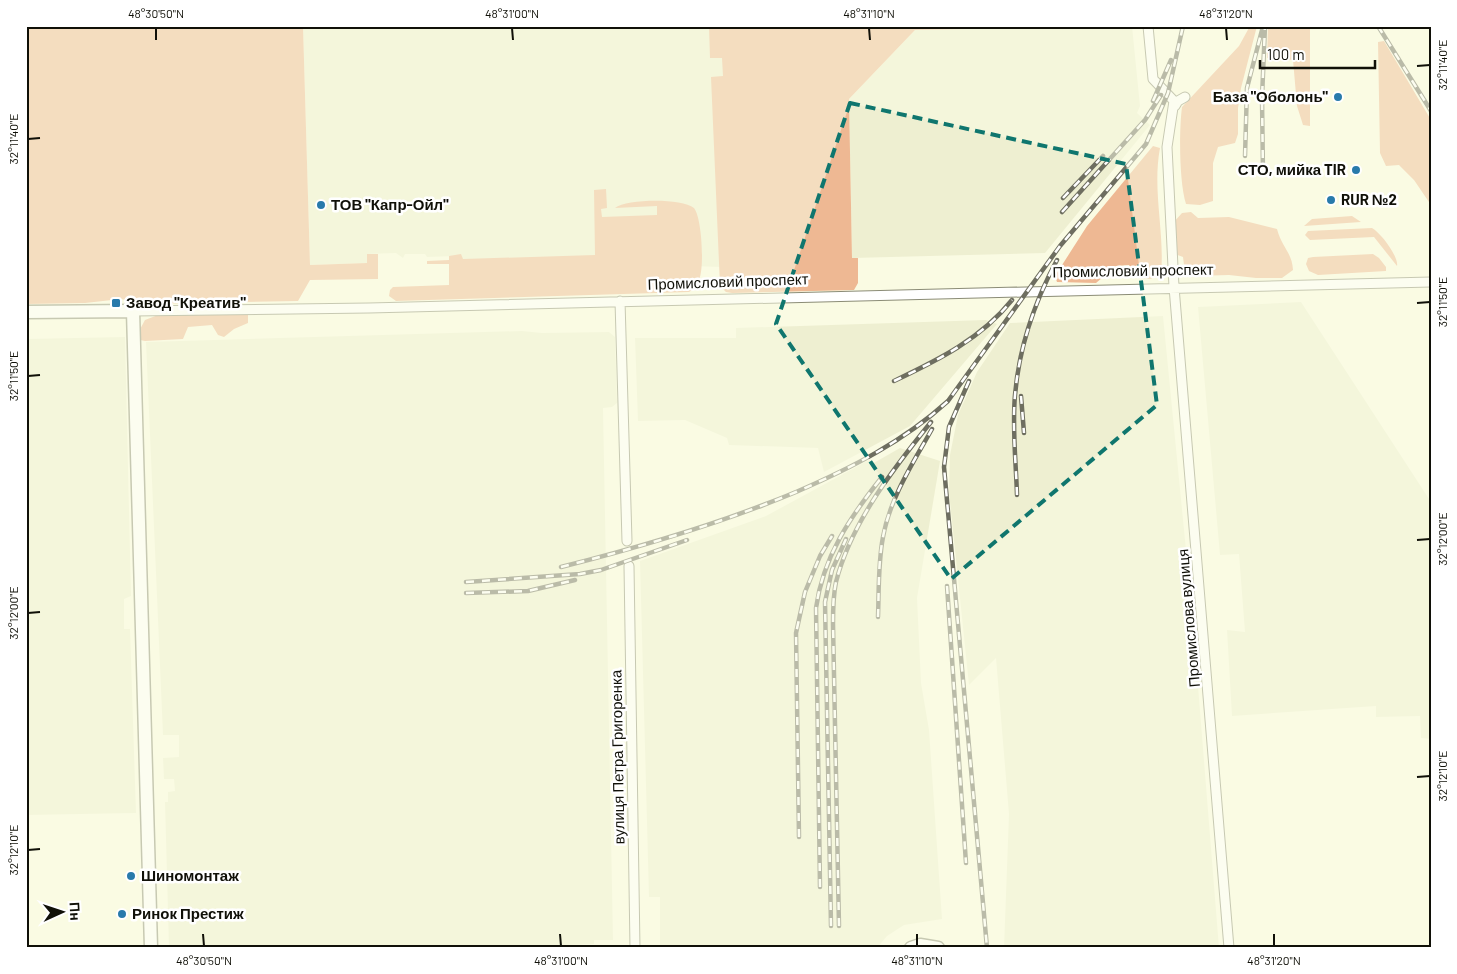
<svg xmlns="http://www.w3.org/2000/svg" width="1457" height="974" font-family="Barlow,sans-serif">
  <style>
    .built { fill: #eeefd1 }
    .green { fill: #eeb893 }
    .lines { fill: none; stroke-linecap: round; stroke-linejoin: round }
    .street-casing { stroke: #8b8c76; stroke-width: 11 }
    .secondary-casing { stroke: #8b8c76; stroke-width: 15 }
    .street { stroke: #fff; stroke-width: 9 }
    .secondary { stroke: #fff; stroke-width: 12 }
    .rail-casing { stroke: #6e6e60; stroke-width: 4.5 }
    .rail { stroke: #fff; stroke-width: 2.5; stroke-dasharray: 8; stroke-linecap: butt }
    .marked { fill: none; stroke: #0f766e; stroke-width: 4; stroke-dasharray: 10 6; stroke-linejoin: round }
    .ticks { fill: none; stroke: #101008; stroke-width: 2 }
    .poi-dot { fill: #287aab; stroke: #fff; stroke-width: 2 }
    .labels { text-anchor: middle; stroke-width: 5; stroke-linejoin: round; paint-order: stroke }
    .poi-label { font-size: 15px; font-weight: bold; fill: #101008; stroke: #fff; text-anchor: start }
    .street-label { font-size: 15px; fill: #101008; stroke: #fff }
    .neatline { fill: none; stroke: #101008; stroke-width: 2 }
    .ticks-label { font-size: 12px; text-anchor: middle; fill: #101008 }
  </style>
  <rect width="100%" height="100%" fill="#fafbe3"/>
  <path class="built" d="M 303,26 L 753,26 L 722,267 L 463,259 L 455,256 L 427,257 L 425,254 L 405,254 L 403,258 L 396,253 L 367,254 L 367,263 L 310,265 Z
    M 966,26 L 1132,26 L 1140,106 L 1137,113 L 1150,125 L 1045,253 L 852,258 L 849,99 L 915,30 L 966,29 Z
    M 1301,302 L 1431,502 L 1431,739 L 1421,738 L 1420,716 L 1376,717 L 1376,706 L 1232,716 L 1227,630 L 1245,632 L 1239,554 L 1220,555 L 1198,307 Z
    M 1163,316 L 1192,611 L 1219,948 L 1004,948 L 1009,814 L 996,658 L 969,685 L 949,492 L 950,455 L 958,415 L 977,372 L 1010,323 Z
    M 986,320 L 997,324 L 910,426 L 824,472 L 818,448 L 729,445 L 727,438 L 685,420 L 638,421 L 635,338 L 736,338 L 736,328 Z
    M 522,331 L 542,333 L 609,332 L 615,337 L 617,403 L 612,407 L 603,408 L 613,940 L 594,940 L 594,944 L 491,948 L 169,948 L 165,802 L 168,802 L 168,792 L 175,791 L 174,779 L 164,779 L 163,758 L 179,757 L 179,735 L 163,735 L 146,342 Z
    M 125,337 L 131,596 L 124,599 L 124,629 L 130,629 L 136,813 L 26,815 L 26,339 Z
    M 900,448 L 940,461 L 917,598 L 921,683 L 929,730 L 942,919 L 904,925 L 887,936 L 877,948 L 660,948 L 660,897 L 649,897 L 640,561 L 766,516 L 869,460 L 872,464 Z"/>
  <path class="green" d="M 26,26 L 303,26 L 310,265 L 367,263 L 367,254 L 378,254 L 378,279 L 310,280 L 298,301 L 147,304 L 121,299 L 85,303 L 26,304 Z
    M 709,26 L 966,26 L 966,29 L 915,30 L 849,99 L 852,258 L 858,258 L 858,283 L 854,290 L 732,293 L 726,292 L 720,286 L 711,77 L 723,76 L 722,58 L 710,58 Z
    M 1250,26 L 1257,26 L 1241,88 L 1238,108 L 1238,134 L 1235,143 L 1218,147 L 1213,163 L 1213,201 L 1200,205 L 1186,204 C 1179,181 1179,131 1182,107 L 1239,46 Z
    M 1268,26 L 1310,26 L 1310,126 L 1303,125 L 1297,106 L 1293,60 L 1267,58 Z
    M 1384,41 L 1431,120 L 1431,205 L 1414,180 L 1399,165 L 1386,166 L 1380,153 L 1378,42 Z
    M 1153,146 L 1160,148 C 1152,191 1165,232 1161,275 L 1150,279 L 1137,277 L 1129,265 L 1116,266 L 1096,283 L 1057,282 L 1055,276 L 1087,226 Z
    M 606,189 L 607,208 L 601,209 L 602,217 L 657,215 L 657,206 L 615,208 C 627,199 681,198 694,208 C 702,218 704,264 700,277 C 699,284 695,289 689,292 L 396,301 L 389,296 L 390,290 L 393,287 L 449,285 L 449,264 L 427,264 L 427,261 L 449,260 L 449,256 L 461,254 L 463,259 L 595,255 L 594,190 Z
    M 1191,212 L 1198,218 L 1229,217 L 1277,229 C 1282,248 1292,252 1293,270 L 1282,278 L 1256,278 L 1229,275 L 1194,276 L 1185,273 L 1183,257 L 1175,254 L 1173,223 L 1182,213 Z
    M 1352,216 L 1361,222 L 1304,226 L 1312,219 Z
    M 1372,228 C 1381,233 1399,257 1397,266 L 1374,237 L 1310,240 L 1305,235 L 1308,231 Z
    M 1373,254 L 1379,258 L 1386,267 L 1386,271 L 1318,275 L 1309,271 L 1306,264 L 1308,258 L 1313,257 Z
    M 248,313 L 248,323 L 234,329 L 224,337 L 218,335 L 212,325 L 188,327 L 183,339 L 145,341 L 140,340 L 138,333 L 145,320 L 158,315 Z"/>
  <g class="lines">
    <defs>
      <path id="street" d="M 1148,26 L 1153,79 L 1174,101 L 1167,147 L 1174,287 L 1229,948
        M 1175,106 L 1178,101 L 1185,97
        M 620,301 L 627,541
        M 133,311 L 369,308 L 1431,282
        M 629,566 L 635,948"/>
      <path id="secondary" d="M 26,312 L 133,311 L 151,948
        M 911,948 L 920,945 L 938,948"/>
    </defs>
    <use href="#street" class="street-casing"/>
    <use href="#secondary" class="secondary-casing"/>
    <use href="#street" class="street"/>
    <use href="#secondary" class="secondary"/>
    <defs>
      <path id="rail" d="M 1378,26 L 1431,111
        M 1153,101 L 1171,60
        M 1245,156 L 1247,88 L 1262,30
        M 1263,174 L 1262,98 L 1265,26
        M 1063,198 L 1103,156
        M 1062,212 L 1145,120 L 1161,95
        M 894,381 C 938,360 981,339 1012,300
        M 969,381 L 949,427 L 944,467 L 987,948
        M 1021,396 L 1024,433
        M 1017,495 C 1016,462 1012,428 1015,395 C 1019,348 1035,301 1057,260
        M 561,567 C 641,547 719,524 796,492 C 851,468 903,442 948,401 L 1060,246 L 1146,144 L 1168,93 L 1183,26
        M 466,582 L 580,574 L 601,570 L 687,540
        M 947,586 L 966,863
        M 466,593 L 528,591 L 575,580
        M 878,617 C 879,590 878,563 883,537 C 890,498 913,463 932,429
        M 799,837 L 796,633 L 805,592 L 820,556 L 832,536
        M 820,887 L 816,608 C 823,557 850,517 882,477
        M 831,926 L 825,602 L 832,570 L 846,539
        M 839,926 L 833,624 C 833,610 833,596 836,582 C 851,523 893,469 931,422"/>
    </defs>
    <use href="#rail" class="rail-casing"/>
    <use href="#rail" class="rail"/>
  </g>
  <path d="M0 0H1457V974H0ZM 850,103 L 1126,164 L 1157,405 L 951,579 L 776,324 Z" fill="#fafbe3" fill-opacity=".55" fill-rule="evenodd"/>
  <path class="marked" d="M 850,103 L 1126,164 L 1157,405 L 951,579 L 776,324 Z"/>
  <path class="ticks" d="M 156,28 L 156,40M 512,28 L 513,40M 869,28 L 870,40M 1226,28 L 1227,40M 1417,66 L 1430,65M 28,139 L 40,138M 1417,303 L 1430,302M 28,376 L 40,375M 1417,540 L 1430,539M 28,613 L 40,612M 1417,777 L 1430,776M 28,850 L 40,849M 203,934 L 204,946M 560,934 L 561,946M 917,934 L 917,946M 1274,934 L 1274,946"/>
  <g class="poi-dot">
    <circle cx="1338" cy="97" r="5"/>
    <circle cx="1356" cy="170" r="5"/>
    <circle cx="1331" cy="200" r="5"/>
    <circle cx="321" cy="205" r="5"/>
    <rect x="111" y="298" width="10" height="10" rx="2.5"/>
    <circle cx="131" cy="876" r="5"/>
    <circle cx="122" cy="914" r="5"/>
  </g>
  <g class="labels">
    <g class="poi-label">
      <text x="1328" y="102" text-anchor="end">База "Оболонь"</text>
      <text x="1346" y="175" text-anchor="end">СТО, мийка TIR</text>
      <text x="1341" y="205">RUR №2</text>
      <text x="331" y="210">ТОВ "Капр-Ойл"</text>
      <text x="126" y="308">Завод "Креатив"</text>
      <text x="141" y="881">Шиномонтаж</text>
      <text x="132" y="919">Ринок Престиж</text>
    </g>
    <g class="street-label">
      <text transform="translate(1133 271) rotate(-1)" y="5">Промисловий проспект</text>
      <text transform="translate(728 282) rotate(-2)" y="5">Промисловий проспект</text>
      <text transform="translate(1189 618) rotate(-95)" y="5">Промислова вулиця</text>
      <text transform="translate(618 757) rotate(-91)" y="5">вулиця Петра Григоренка</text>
    </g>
  </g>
  <rect width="1457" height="974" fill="none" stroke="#ffffff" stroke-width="55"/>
  <g transform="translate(62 912) rotate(87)" stroke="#ffffff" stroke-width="4" paint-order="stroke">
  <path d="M0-4L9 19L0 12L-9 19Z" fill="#101008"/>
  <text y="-8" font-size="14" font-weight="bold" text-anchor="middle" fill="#101008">Пн</text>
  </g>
  <path d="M1260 60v8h115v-8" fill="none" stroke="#101008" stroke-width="2.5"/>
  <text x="1267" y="60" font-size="15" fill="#101008" stroke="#ffffff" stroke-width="4" paint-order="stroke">100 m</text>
  <rect x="28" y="28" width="1402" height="918" class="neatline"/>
  <g class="ticks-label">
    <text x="156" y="18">48°30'50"N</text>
    <text x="512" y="18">48°31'00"N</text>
    <text x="869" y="18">48°31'10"N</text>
    <text x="1226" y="18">48°31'20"N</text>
    <text transform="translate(1443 65) rotate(-90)" y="4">32°11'40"E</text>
    <text transform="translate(14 139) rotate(-90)" y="4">32°11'40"E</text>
    <text transform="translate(1443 302) rotate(-90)" y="4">32°11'50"E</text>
    <text transform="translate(14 376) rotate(-90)" y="4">32°11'50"E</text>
    <text transform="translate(1443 539) rotate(-90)" y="4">32°12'00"E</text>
    <text transform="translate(14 613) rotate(-90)" y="4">32°12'00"E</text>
    <text transform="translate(1443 776) rotate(-90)" y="4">32°12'10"E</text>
    <text transform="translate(14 850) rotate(-90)" y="4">32°12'10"E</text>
    <text x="204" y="965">48°30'50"N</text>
    <text x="561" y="965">48°31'00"N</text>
    <text x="917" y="965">48°31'10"N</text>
    <text x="1274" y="965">48°31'20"N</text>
  </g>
</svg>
